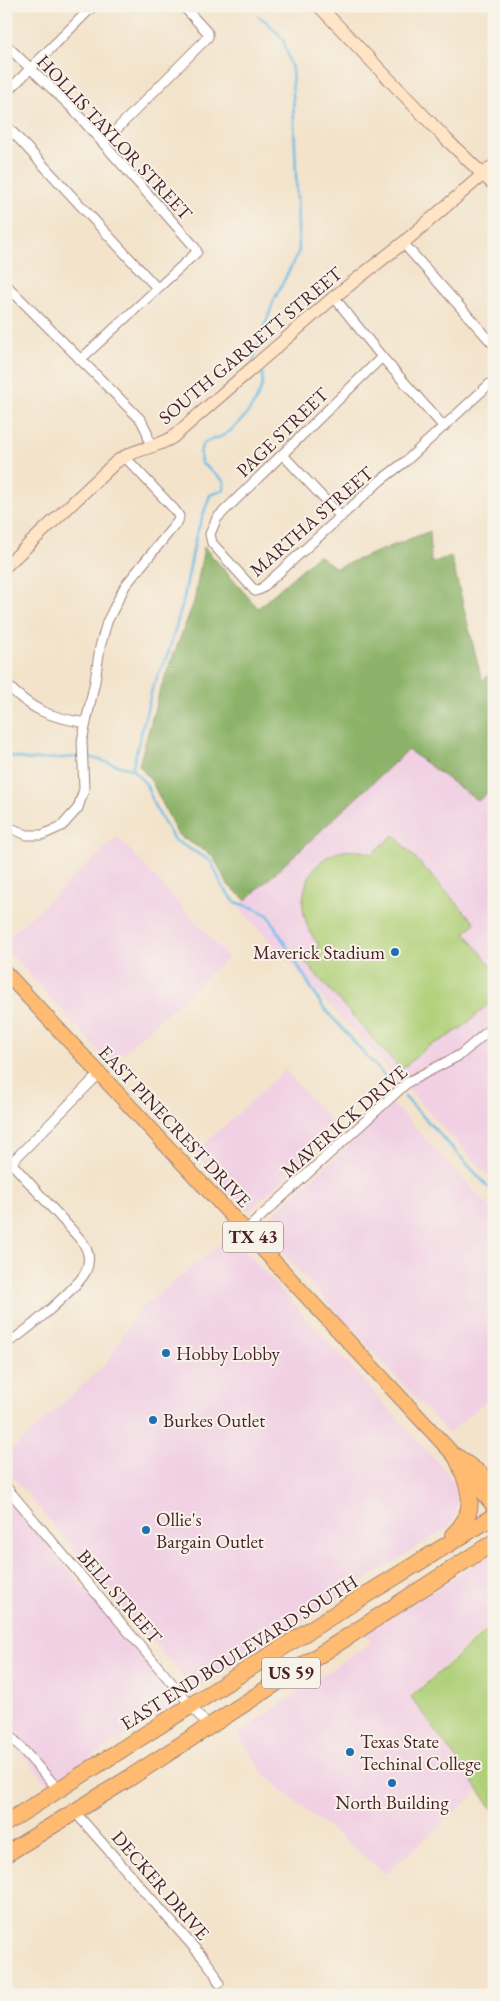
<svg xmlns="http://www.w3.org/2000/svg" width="500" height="2001" font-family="'EB Garamond',serif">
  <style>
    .built { fill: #f1d0e4 }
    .green { fill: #afd078; stroke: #7c7852 }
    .forest { fill: #8bb268; stroke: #6a684a }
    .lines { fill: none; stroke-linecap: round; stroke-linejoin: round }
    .stream { stroke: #6cbde8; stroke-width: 2.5 }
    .street-casing { stroke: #9e817b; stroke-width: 11 }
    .secondary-casing { stroke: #9e817b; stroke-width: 14 }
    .primary-casing { stroke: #9e817b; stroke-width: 16 }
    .highway-casing { stroke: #9e817b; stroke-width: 18 }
    .street { stroke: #fff; stroke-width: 9 }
    .secondary { stroke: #ffe4c6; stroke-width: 12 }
    .primary { stroke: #ffbb71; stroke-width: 14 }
    .highway { stroke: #ffbb71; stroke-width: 16 }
    .poi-dot { fill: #1f6fb2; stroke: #f7f3e8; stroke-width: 2 }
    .labels { text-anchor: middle; stroke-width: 4; stroke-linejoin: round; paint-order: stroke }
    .shield { fill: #f7f3e8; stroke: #7e5f64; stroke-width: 1 }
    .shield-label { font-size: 18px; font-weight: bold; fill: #4a1f2b }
    .street-label { font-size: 19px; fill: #4a1f2b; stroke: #f7f3e8 }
    .poi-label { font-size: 19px; fill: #4a1f2b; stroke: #f7f3e8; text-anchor: start }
  </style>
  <rect width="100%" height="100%" fill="#f7f3e8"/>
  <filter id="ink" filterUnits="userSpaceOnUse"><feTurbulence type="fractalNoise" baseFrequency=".02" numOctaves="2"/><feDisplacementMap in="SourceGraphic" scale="10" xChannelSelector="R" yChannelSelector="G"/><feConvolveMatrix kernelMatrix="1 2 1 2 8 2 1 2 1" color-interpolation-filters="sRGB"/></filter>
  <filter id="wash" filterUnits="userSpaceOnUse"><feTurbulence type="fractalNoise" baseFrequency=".0096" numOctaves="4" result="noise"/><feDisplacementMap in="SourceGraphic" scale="20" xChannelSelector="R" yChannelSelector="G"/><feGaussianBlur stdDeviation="1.12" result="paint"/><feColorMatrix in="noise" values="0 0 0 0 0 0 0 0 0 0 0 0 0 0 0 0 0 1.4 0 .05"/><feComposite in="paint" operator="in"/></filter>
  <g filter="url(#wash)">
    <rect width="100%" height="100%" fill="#f3e3cb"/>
    <path class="built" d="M 408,750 L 478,801 L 494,787 L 494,1182 L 238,907 Z
      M 118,837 L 228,957 L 111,1064 L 6,949 L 6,939 Z
      M 285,1070 L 337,1128 L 249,1211 L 195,1153 Z
      M 393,1104 L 494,1212 L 494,1394 L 448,1433 L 259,1227 Z
      M 231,1235 L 449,1475 L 454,1482 L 457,1504 L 455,1518 L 447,1528 L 193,1689 L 6,1469 L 6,1455 L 105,1365 L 138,1311 Z
      M 6,1496 L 180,1702 L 48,1784 L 6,1735 Z
      M 494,1552 L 494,1621 L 410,1696 L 479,1790 L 386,1874 L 286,1794 L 261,1770 L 238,1734 L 371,1642 L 365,1634 Z"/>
    <path class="green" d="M 394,835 L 475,923 L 465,933 L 494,969 L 494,999 L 463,1027 L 444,1039 L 427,1047 L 401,1070 L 303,960 L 319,945 C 282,903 313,834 372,854 Z
      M 494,1624 L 494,1811 L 411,1697 Z"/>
    <path class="forest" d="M 430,531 L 431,563 L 451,556 L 482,681 L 494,671 L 494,787 L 478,801 L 408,750 L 246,900 L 228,885 L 213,856 L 178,835 L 152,782 L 139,765 L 160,690 L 194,602 L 204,547 L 258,608 L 318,555 L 336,568 Z"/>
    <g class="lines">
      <path class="stream" d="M 253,360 L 274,300 L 299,251 L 292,69 L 283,39 L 267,22 L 258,16
        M 262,372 C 267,393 242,424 224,435 C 218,439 208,439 203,444 C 199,449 201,457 201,463 L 224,481 L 224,490 L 210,495 L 196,536 L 183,602 L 168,654 L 153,686 L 132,769 L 146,784 L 155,807 L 174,840 L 211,861 L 222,886 L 235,902 L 254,908 L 268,915 L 322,1006 L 390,1082
        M 6,755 L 29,760 L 77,757
        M 89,757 L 131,769
        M 405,1097 L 494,1193"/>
    </g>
  </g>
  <g filter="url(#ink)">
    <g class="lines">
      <defs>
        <path id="street" d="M 6,45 L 71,107 L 194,246 L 197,252 L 80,360
          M 6,93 L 93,6
          M 6,125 L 157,288
          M 103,143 L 208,37 L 208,33 L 183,6
          M 403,243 L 494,345
          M 6,285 L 141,420 L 147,432 L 150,446
          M 334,297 L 382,357 L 444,427
          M 382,357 L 217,518 L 210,534 L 212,543 L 255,591 L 261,589 L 381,480 L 406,461 L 494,380
          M 283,455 L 341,517
          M 6,684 C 33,711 49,717 86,723
          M 6,826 L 27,835 L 42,835 L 62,826 L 78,808 L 84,789 L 82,741 L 95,681 L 100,647 L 107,622 L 125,586 L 178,521 L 179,516 L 174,509 L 124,456
          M 6,1157 L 80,1239 C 88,1248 91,1259 86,1271 C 81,1284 20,1338 6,1343
          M 6,1168 L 100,1073
          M 246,1230 L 408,1082 L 460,1055 L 494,1026
          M 6,1487 L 209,1727
          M 6,1731 L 59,1790
          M 74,1811 L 205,1960 L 214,1972 L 219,1983"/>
        <path id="secondary" d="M 319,6 L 447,140 L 494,185
          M 6,566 L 116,462 C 134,448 155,449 173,437 L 334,297 L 403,243 L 494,165"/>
        <path id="primary" d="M 6,973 L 452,1453 L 494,1507"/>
        <path id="highway" d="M 457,1457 L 494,1484
          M 453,1535 C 479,1512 470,1488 458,1460
          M 6,1823 L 338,1612 L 494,1516
          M 6,1854 L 131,1777 L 494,1542"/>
      </defs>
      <use href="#street" class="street-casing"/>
      <use href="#secondary" class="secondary-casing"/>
      <use href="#primary" class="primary-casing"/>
      <use href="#highway" class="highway-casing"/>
      <use href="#street" class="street"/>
      <use href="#secondary" class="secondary"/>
      <use href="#primary" class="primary"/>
      <use href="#highway" class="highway"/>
    </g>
  </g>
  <g class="poi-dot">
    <circle cx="395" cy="952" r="5"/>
    <circle cx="166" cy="1353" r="5"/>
    <circle cx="153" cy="1420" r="5"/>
    <circle cx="146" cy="1530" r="5"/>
    <circle cx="350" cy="1752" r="5"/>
    <circle cx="392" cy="1783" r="5"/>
  </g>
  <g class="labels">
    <g class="shield">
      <rect x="223" y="1221.5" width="60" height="31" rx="4"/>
      <rect x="262" y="1657.5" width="58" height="31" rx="4"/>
    </g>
    <g class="shield-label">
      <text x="253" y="1243">TX 43</text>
      <text x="291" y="1679">US 59</text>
    </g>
    <g class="street-label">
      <text transform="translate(115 137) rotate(47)" y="7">HOLLIS TAYLOR STREET</text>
      <text transform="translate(250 345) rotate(-40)" y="7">SOUTH GARRETT STREET</text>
      <text transform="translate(282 432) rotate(-44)" y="7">PAGE STREET</text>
      <text transform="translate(311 521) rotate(-41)" y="7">MARTHA STREET</text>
      <text transform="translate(344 1121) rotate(-41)" y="7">MAVERICK DRIVE</text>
      <text transform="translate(175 1126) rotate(47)" y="7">EAST PINECREST DRIVE</text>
      <text transform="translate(120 1596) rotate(49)" y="7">BELL STREET</text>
      <text transform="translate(239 1652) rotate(-32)" y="7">EAST END BOULEVARD SOUTH</text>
      <text transform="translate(161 1885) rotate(49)" y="7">DECKER DRIVE</text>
    </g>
    <g class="poi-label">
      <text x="385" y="959" text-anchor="end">Maverick Stadium</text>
      <text x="176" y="1360">Hobby Lobby</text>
      <text x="163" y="1427">Burkes Outlet</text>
      <text x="156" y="1526">Ollie's<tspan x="156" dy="22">Bargain Outlet</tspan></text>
      <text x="360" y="1748">Texas State<tspan x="360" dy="22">Techinal College</tspan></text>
      <text x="392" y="1809" text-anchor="middle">North Building</text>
    </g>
  </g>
  <rect width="500" height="2001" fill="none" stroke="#f7f3e8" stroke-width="25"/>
</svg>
